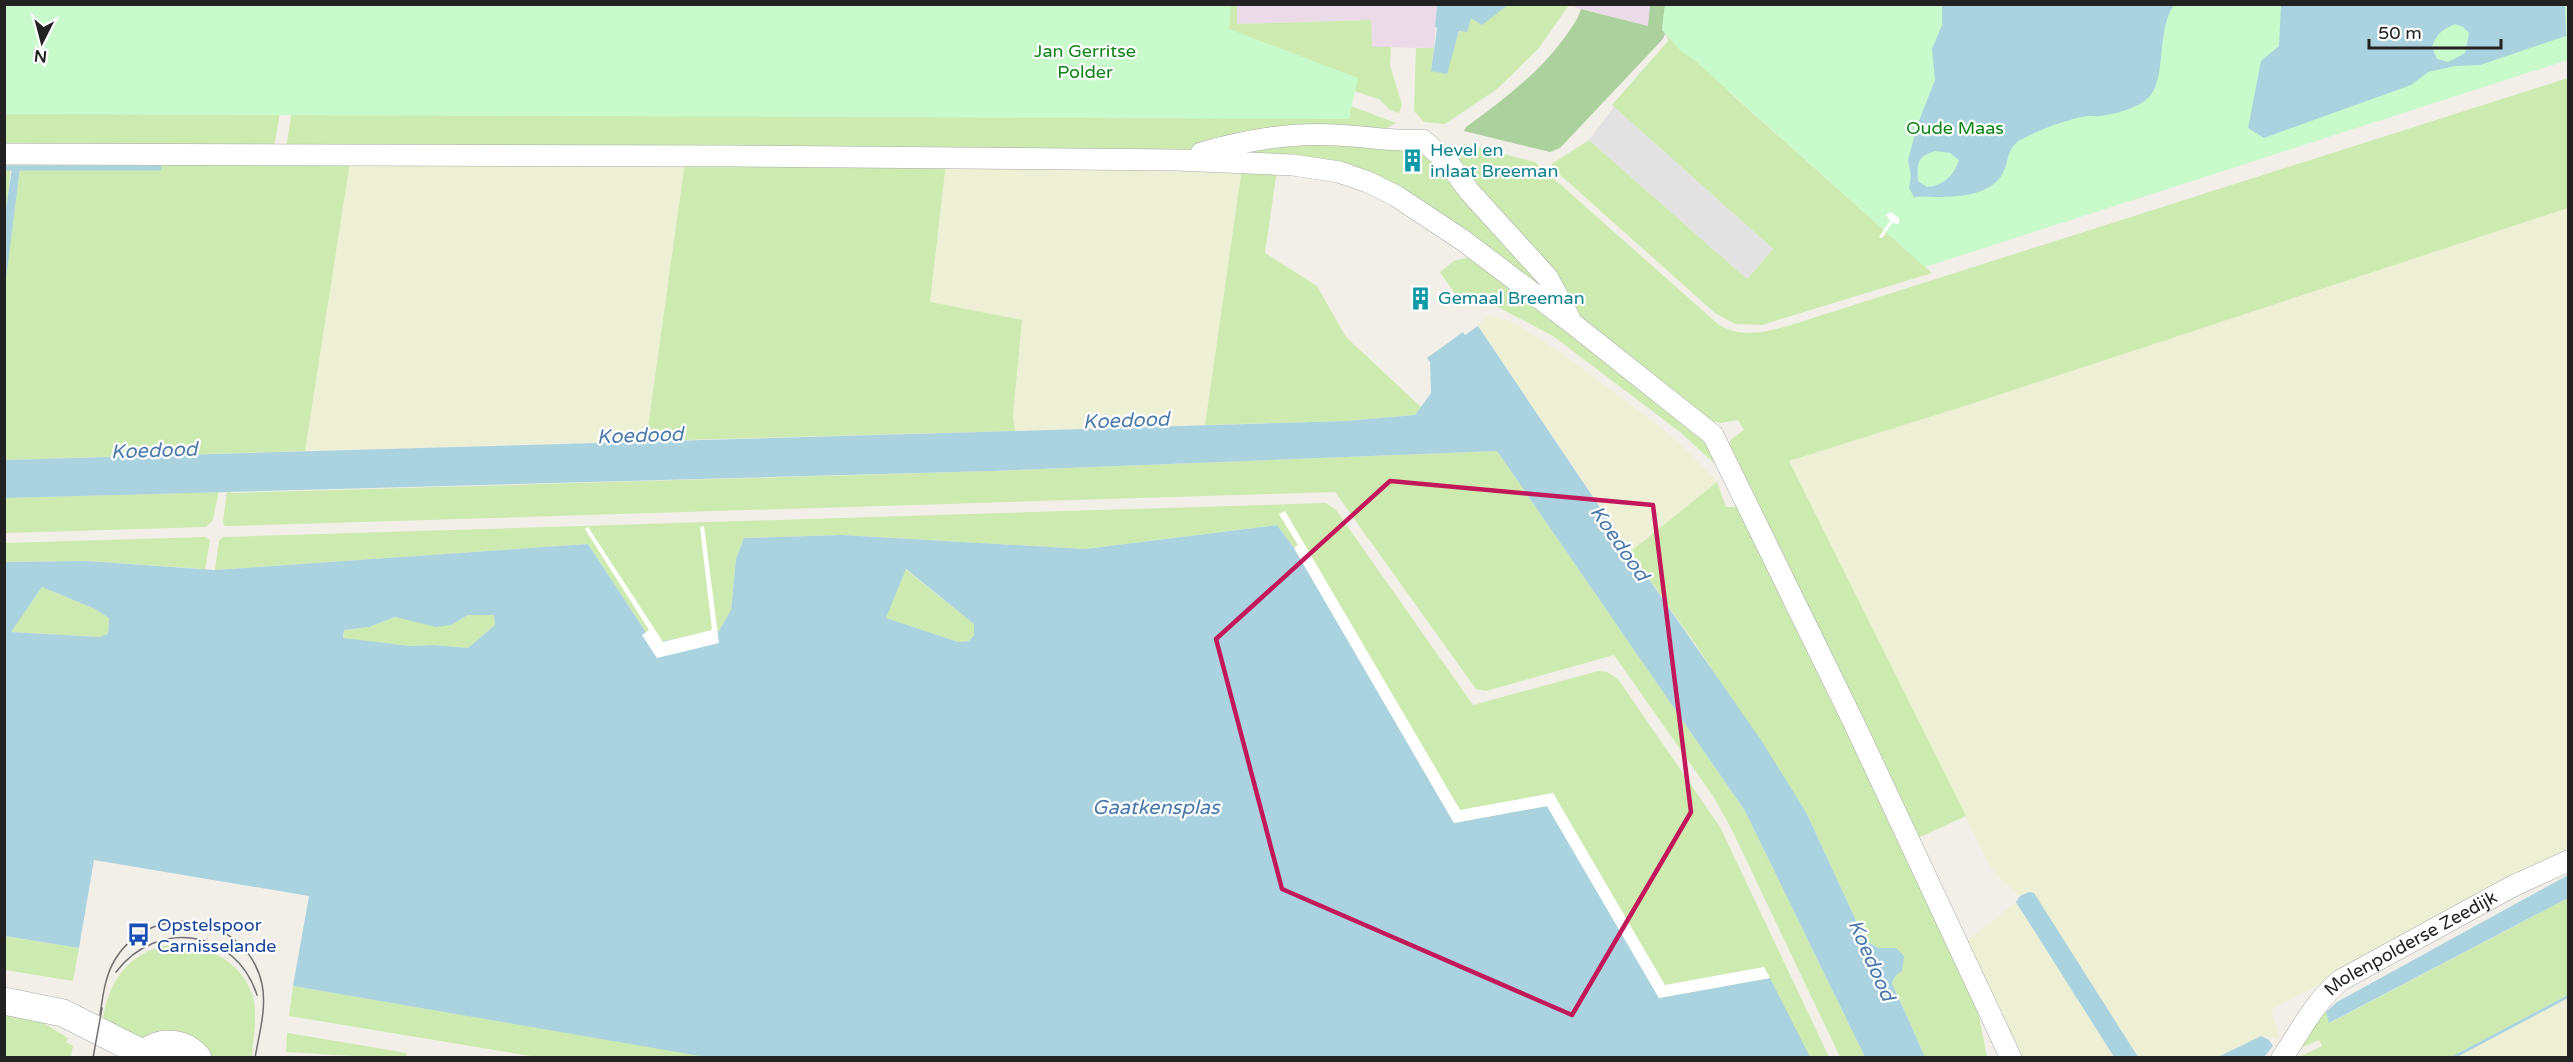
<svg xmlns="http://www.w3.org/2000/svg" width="2573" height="1062" font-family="'Varela Round',sans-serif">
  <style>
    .industrial { fill: #ebdbe8 }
    .farmland { fill: #eef0d5 }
    .grass { fill: #cdebb0 }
    .forest { fill: #add19e }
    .park { fill: #c8facc }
    .parking { fill: #e2e2e2 }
    .water { fill: #aad3df; fill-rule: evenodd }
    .pier { fill: #fff }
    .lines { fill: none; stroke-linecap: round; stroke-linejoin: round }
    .stream { stroke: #aad3df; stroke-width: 5 }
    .minor-casing { stroke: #a9a9a9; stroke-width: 22 }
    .tertiary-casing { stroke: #a9a9a9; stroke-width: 28 }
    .minor { stroke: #fff; stroke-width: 21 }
    .tertiary { stroke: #fff; stroke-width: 27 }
    .tram { stroke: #707070; stroke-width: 1.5 }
    .marked { fill: none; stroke: #c2185b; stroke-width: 4.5; stroke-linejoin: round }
    .labels { text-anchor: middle; stroke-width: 4.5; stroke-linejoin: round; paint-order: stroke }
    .park-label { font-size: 18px; fill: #0c8416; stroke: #fff }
    .culture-label { font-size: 18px; fill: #0d838f; stroke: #fff; text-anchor: start }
    .transit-label { font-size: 18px; fill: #164399; stroke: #fff; text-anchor: start }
    .street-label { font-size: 18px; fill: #222; stroke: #fff }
    .water-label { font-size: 20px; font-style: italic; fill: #4a7aab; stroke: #fff }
  </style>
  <rect width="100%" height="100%" fill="#f2efe9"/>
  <path class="industrial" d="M 1237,5 L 1437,5 L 1434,48 L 1371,47 L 1371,20 L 1236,24 Z
    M 1569,5 L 1650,5 L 1649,26 L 1581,9 Z"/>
  <path class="farmland" d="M 350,162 L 685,162 L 646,441 L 305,451 Z
    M 946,163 L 1242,168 L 1205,425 L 1015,431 L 1013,416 L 1022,320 L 930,303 Z
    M 2568,208 L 2568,851 L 2271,1010 L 2280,1039 L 2261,1036 L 2218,1057 L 2138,1057 L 2034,894 L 2029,892 L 2020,896 L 1998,877 L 1989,864 L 1789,461 L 1974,403 Z
    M 1488,315 L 1511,321 L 1559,351 L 1659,426 L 1693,456 L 1717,482 L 1630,552 L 1478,325 Z
    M 2016,902 L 2114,1057 L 2020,1057 L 1967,941 Z
    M 2568,998 L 2568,1057 L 2457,1057 Z"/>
  <path class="grass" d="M 518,4 L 1338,101 L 1396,123 L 1380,132 L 1209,146 L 1175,152 L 286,148 L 299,66 Z
    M 1197,5 L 1237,5 L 1237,24 L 1371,20 L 1372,47 L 1391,47 L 1390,65 L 1402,105 L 1399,113 L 1390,110 L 1379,99 L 1194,40 Z
    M 1508,5 L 1569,5 L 1539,48 L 1497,89 L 1445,124 L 1424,122 L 1414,111 L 1416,48 L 1434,48 L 1431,71 L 1471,17 L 1482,24 Z
    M 1665,5 L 1742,5 L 1728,91 L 1932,273 L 1762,325 L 1735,324 L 1715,313 L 1558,173 L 1551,165 L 1553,163 L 1589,140 L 1747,279 L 1773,249 L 1612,105 L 1668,41 L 1668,38 L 1662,30 Z
    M 4,22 L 288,64 L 274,148 L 5,148 Z
    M 2568,78 L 2568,208 L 1974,403 L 1789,461 L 1966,816 L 1918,838 L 1731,453 L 1730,440 L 1744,430 L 1738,420 L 1721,423 L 1712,421 L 1585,323 L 1459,161 L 1458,149 L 1465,144 L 1535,162 L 1718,324 C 1741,339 1766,332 1791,325 Z
    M 1301,140 C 1337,143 1405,142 1434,161 L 1553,296 L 1398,190 L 1220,155 Z
    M 4,160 L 350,162 L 305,451 L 5,460 L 4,287 L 20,169 L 11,168 L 5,222 Z
    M 685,162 L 946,163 L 930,302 L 1022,320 L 1013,416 L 1015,431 L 646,441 Z
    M 1242,168 L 1277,170 L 1265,253 L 1317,286 L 1346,337 L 1421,407 L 1415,415 L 1346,421 L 1205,425 Z
    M 1473,256 L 1694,428 L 1720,465 L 1715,464 L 1680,432 L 1553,336 L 1498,307 L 1464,302 L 1457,297 L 1440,272 L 1454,261 Z
    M 1497,451 L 1745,811 L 1865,1057 L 1840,1057 L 1731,828 L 1713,796 L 1614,655 L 1486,691 L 1476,689 L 1335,492 L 230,526 L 225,526 L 223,523 L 227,490 L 231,490 L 231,493 L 992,471 Z
    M 1717,482 L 1726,507 L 1742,507 L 1975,996 L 1987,1057 L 1925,1057 L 1892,983 L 1896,975 L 1896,948 L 1878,948 L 1865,940 L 1806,812 L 1696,645 L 1630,552 Z
    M 215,490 L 219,490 L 213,520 L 206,527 L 5,533 L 4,498 L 215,492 Z
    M 1326,503 L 1336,510 L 1473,705 L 1598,671 L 1607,672 L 1618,679 L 1720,827 L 1829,1057 L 1810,1057 L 1769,978 L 1659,998 L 1547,806 L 1454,823 L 1294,548 L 1277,525 L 1085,549 L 842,535 L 744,538 L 736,559 L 731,610 L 719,631 L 653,643 L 588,544 L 215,570 L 219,541 L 223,537 Z
    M 205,537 L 210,540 L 205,569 L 87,561 L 5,562 L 4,543 Z
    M 905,569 L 974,624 L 974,635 L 969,641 L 958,642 L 885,618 Z
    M 42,587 L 95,609 L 109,618 L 108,634 L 99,637 L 10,632 Z
    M 468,615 L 494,615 L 495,625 L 468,648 L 434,645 L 411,646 L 343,639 L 344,630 L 369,627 L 395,617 L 451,625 Z
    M 2568,898 L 2568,995 L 2451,1057 L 2299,1057 L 2322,1046 L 2319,1040 L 2292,1052 L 2317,1009 L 2326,1012 L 2330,1023 Z
    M 4,936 L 79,948 L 73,981 L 5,970 Z
    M 177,944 C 211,947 242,962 253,997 C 258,1015 253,1039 252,1057 L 212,1057 L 143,1041 L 102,1025 C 107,980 131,948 177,944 Z
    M 293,986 L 703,1056 L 706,1057 L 537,1057 L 289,1016 Z
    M 4,1010 L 35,1018 L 68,1038 L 66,1042 L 73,1046 L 71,1057 L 5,1057 Z
    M 287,1033 L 288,1033 L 407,1053 L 406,1057 C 366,1058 327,1054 286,1052 Z"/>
  <path class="forest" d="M 1650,5 L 1665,5 L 1662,30 L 1665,34 L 1663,39 L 1560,148 L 1550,152 L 1464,131 L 1466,127 C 1503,100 1537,75 1565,37 C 1571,28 1578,20 1581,9 L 1648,26 Z"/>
  <path class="park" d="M 5,4 L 1231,5 L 1229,29 L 1358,78 L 1349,119 L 5,114 Z
    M 1665,4 L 2568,4 L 2568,60 L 1925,267 L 1692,58 L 1681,51 L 1662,30 Z"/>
  <path class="parking" d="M 1614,107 L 1773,249 L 1747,279 L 1589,140 Z"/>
  <path class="water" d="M 1437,5 L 1437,4 L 1508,5 L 1482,25 L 1471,18 L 1467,32 L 1459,31 L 1447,74 L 1431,71 L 1437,28 L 1435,27 Z
    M 1942,5 L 1942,4 L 2174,5 C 2155,32 2168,81 2147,99 C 2136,109 2114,114 2100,116 C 2094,117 2088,115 2082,117 C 2063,121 2039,130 2022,139 C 2006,147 2009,163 2003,173 C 1987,202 1941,196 1914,197 L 1909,188 L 1911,176 L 1908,160 L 1917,126 L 1935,80 L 1932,49 L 1942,25 ZM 1935,151 L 1950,153 L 1959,160 C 1954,176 1943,186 1927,187 L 1918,181 C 1917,163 1917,157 1935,151 Z
    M 2281,5 L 2565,5 L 2566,36 L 2480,65 L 2455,66 L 2428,72 L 2411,85 L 2264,138 L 2248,128 L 2261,61 L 2279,46 ZM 2455,24 L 2463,27 L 2469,33 L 2465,53 L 2448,62 L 2437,59 L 2432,47 C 2436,34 2443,29 2455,24 Z
    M 12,168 L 20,168 L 5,287 L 4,222 Z
    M 1478,326 L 1630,552 L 1761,740 L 1806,812 L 1865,940 L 1878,948 L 1896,948 L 1904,956 L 1902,971 L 1896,975 L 1892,983 L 1925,1057 L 1865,1057 L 1745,811 L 1497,451 L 992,471 L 5,498 L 5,460 L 1015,431 L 1346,421 L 1415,415 L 1431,393 L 1430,362 L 1427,358 L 1463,332 L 1465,335 Z
    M 1277,525 L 1294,548 L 1454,823 L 1547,806 L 1659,998 L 1770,978 L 1810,1057 L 706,1057 L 293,986 L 309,896 L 94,860 L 79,948 L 5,936 L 4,562 L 87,561 L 215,570 L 588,544 L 653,643 L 719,631 L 731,610 L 736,559 L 744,538 L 842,535 L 1085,549 ZM 906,569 L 974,624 L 974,635 L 969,641 L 958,642 L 886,618 ZM 42,587 L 95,609 L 109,618 L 108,634 L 99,637 L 11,632 ZM 468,615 L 494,615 L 495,625 L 468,648 L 434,645 L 410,646 L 343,638 L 344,630 L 369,627 L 395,617 L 436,627 L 451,625 Z
    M 2568,875 L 2568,898 L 2329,1023 L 2326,1012 L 2337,1002 Z
    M 2029,892 L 2034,893 L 2138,1057 L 2114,1057 L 2016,902 L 2020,896 Z
    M 2568,995 L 2568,998 L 2457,1057 L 2451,1057 Z
    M 2261,1036 L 2269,1040 L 2273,1046 L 2264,1057 L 2218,1057 Z"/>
  <path class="pier" d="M 1891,212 L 1899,218 L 1899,224 L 1892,223 L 1882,238 L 1879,237 L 1890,221 L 1886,215 Z
    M 1285,511 L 1460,810 L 1553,793 L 1665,985 L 1764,967 L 1770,978 L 1659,998 L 1547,806 L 1454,823 L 1294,548 L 1298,545 L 1279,514 Z
    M 704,526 L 719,643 L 657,658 L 642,635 L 649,630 L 585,529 L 588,527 L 663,642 L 712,630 L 700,527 Z"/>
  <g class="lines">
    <path class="stream" d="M 6,168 L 159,168"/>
    <defs>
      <g id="minor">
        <path d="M 1201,153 C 1243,141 1291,132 1335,135 C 1365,136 1392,142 1423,140 L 1450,165 L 1469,191 L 1548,278 L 1570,319"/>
        <path d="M 4,154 L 734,156 L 1177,160 L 1293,165 L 1339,172 L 1368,182 L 1396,196 L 1464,241 L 1572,323 L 1713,435 L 1853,721 L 2011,1058"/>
        <path id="s1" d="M 2282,1058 C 2301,1030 2315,1001 2341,980 L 2513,886 L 2568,861"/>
      </g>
      <path id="tertiary" d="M 4,1001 L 63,1013 L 144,1054
        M 141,1058 C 156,1039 183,1040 198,1058"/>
    </defs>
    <use href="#minor" class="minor-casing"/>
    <use href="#tertiary" class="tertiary-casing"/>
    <use href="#minor" class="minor"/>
    <use href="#tertiary" class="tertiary"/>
    <path class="tram" d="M 116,972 C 157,918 236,929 257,995
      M 100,1015 C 103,995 105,975 116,958 C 154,898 247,916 262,984 C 267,1008 259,1034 255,1058
      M 93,1058 L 102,1008"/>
  </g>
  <path class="marked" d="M 1390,481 L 1653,505 L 1691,812 L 1572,1015 L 1282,889 L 1216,639 Z"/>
  <defs>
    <symbol id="building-bare" viewBox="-9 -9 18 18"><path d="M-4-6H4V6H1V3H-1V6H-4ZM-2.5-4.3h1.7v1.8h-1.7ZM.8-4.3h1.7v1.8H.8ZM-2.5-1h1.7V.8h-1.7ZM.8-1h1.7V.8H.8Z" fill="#0f9aa8" stroke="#fff" stroke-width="2.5" paint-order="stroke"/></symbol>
    <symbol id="bus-bare" viewBox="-9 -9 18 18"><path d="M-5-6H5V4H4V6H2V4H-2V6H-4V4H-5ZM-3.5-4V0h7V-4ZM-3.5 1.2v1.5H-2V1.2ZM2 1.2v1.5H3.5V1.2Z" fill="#1a4fb4" stroke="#fff" stroke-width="2.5" paint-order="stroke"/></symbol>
  </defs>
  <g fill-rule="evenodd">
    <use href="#building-bare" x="1396" y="144" width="33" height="33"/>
    <use href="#building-bare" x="1404" y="282" width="33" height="33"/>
    <use href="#bus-bare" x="122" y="918" width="33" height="33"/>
  </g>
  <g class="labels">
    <g class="park-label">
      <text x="1085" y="57">Jan Gerritse<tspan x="1085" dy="21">Polder</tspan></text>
      <text x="1955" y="134">Oude Maas</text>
    </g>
    <g class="culture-label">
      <text x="1430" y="156">Hevel en<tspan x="1430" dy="21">inlaat Breeman</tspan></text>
      <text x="1438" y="304">Gemaal Breeman</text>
    </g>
    <g class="transit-label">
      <text x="157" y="931">Opstelspoor<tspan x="157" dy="21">Carnisselande</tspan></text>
    </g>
    <g class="street-label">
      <text dy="6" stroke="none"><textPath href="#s1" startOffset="177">Molenpolderse Zeedijk</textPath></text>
    </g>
    <g class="water-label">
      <text transform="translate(1126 420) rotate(-2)" y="7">Koedood</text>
      <text transform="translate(640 435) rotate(-2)" y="7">Koedood</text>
      <text transform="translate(154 450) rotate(-2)" y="7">Koedood</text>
      <text transform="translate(1620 543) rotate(55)" y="7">Koedood</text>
      <text x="1156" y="814">Gaatkensplas</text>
      <text transform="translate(1872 960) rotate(66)" y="7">Koedood</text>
    </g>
  </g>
  <rect width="2573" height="1062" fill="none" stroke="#222222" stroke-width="12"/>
  <g transform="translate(42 42) rotate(186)" stroke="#ffffff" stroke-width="4.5" paint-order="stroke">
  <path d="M0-4.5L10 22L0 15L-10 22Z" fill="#222222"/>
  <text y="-9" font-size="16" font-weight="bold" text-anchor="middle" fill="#222222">N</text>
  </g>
  <path d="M2369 39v9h132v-9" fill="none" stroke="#222222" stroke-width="3"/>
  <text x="2378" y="39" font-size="18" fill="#222222" stroke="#ffffff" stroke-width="4.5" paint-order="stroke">50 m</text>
</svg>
